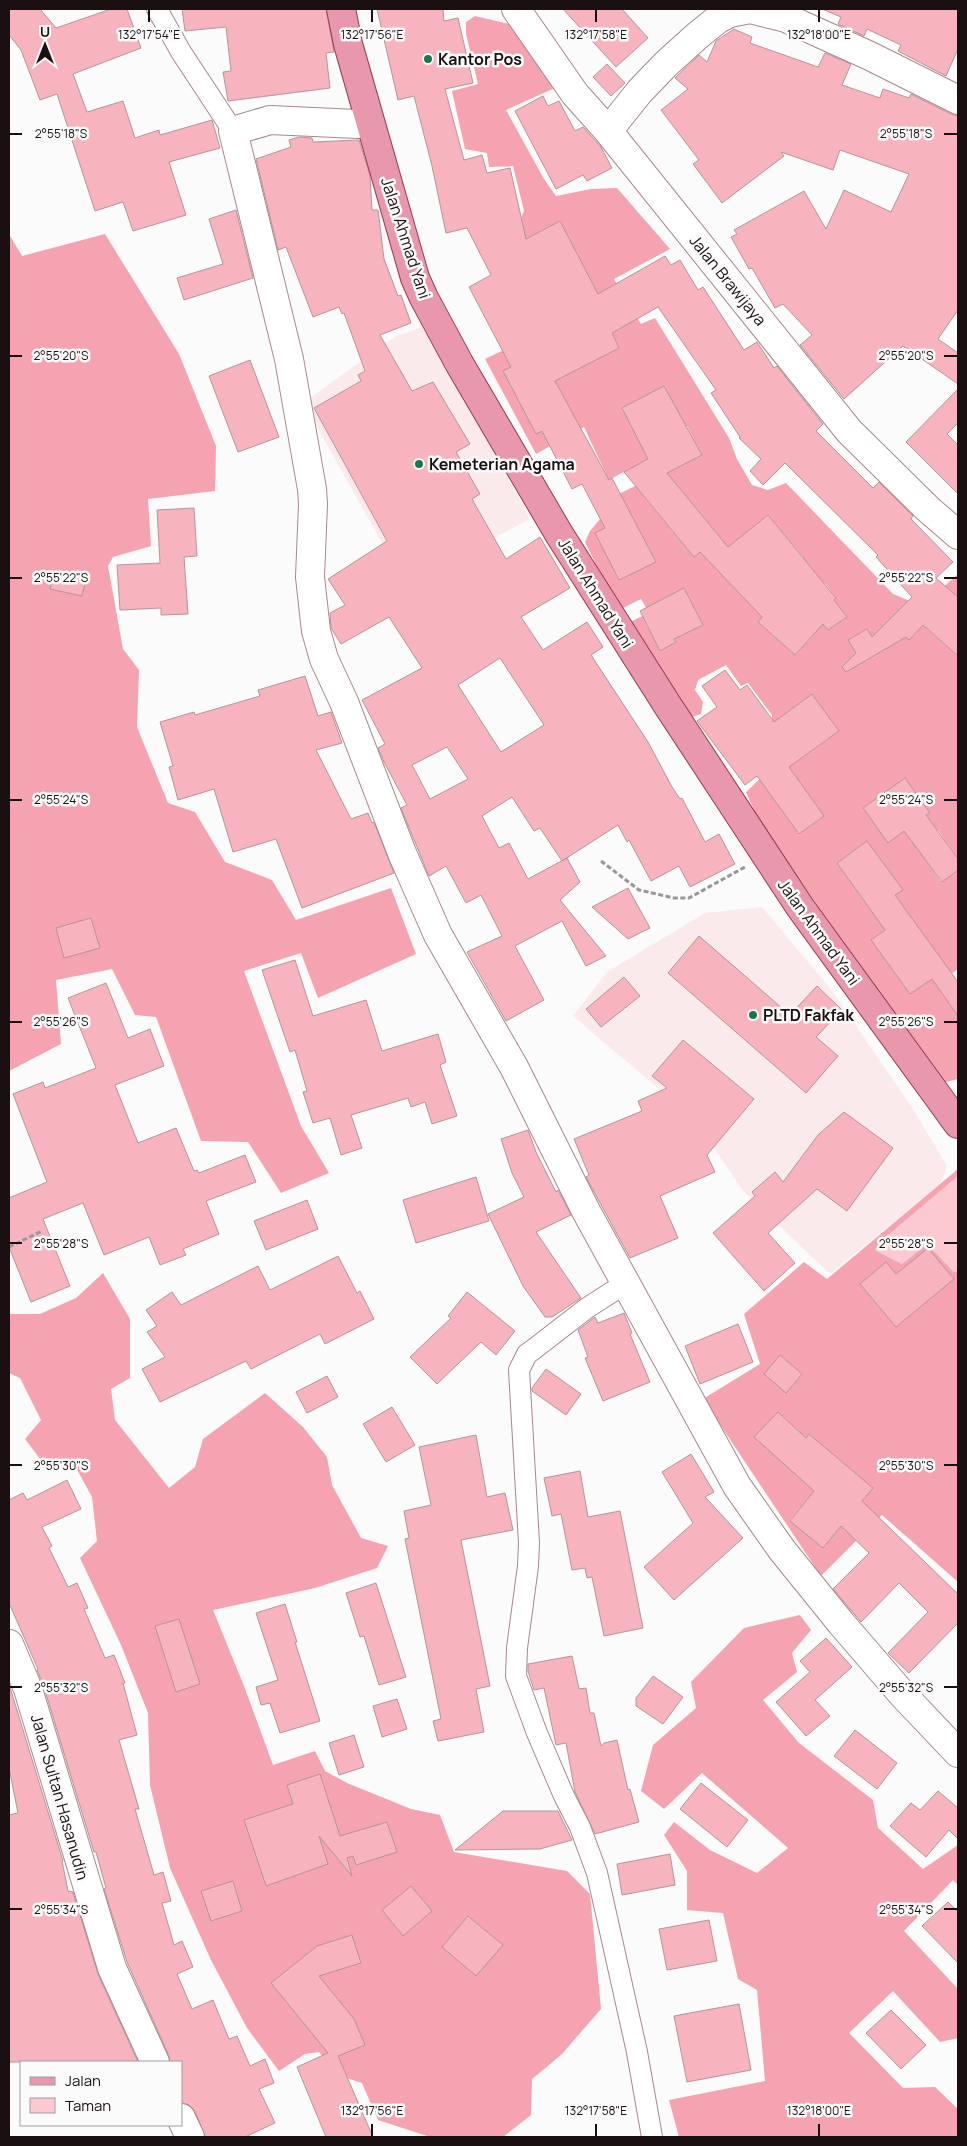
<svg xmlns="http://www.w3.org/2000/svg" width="967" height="2146" font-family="Manrope,sans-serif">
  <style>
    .built { fill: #fbeaec }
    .green { fill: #fcc9d1 }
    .forest { fill: #f5a2b1; fill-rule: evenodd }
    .building { fill: #f7b3be; stroke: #b49599; fill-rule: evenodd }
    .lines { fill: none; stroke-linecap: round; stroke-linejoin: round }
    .street-casing { stroke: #a7888d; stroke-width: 22 }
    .secondary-casing { stroke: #a7888d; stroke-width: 30 }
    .primary-casing { stroke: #963b51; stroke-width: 30 }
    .path { stroke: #9a9696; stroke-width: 3; stroke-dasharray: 5 2.5; stroke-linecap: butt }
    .street { stroke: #fff; stroke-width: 20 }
    .secondary { stroke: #fff; stroke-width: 28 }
    .primary { stroke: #e897ac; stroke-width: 28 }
    .ticks { fill: none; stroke: #1a0f11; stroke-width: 2 }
    .poi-dot { fill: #1a774d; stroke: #fbfbfb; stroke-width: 2 }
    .labels { text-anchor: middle; stroke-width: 5; stroke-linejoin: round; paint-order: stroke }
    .poi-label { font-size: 16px; font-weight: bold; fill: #1a0f11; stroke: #fbfbfb; text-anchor: start }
    .street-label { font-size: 16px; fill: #1a0f11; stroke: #fbfbfb }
    .ticks-label { font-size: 12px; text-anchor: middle; fill: #1a0f11; stroke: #fbfbfb; stroke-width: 5; stroke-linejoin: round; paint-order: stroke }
  </style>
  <rect width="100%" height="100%" fill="#fbfbfb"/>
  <path class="built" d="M 422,327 L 465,401 L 530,519 L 405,584 L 307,409 L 307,400 L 396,336 Z
    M 762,907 L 830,988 L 913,1109 L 947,1166 L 940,1184 L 830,1274 L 743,1191 L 714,1148 L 667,1096 L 573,1016 L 607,972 L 705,913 Z"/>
  <path class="green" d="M 958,1176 L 958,1272 L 954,1272 L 927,1244 L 902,1264 L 875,1250 L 879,1243 Z"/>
  <path class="forest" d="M 475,16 L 509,24 L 557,87 L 506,110 L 544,179 L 556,196 L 591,189 L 617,188 L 670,249 L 614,279 L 641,324 L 655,318 L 729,438 L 737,459 L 752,485 L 768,490 L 786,483 L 893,594 L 922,606 L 958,574 L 958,597 L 956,596 L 927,629 L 958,656 L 958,859 L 938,830 L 916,846 L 941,882 L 958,870 L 958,969 L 936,985 L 953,1009 L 958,1005 L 958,1079 L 942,1083 L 896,1021 L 758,819 L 746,792 L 790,751 L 772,724 L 772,715 L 748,683 L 741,686 L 726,665 L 698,680 L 695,690 L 703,702 L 701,714 L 689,718 L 650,652 L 614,601 L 585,542 L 590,531 L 615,501 L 605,481 L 607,476 L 584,427 L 536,454 L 485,359 L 541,332 L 548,316 L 513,255 L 516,229 L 524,211 L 513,166 L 489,167 L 487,153 L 465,149 L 452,91 L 478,84 L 466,34 L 466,22 ZM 559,222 L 593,285 L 551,307 L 518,243 ZM 592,295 L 619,348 L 584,366 L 557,314 ZM 664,386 L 682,421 L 640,442 L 622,408 ZM 687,426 L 702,455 L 657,477 L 643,449 ZM 629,469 L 637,485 L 615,496 L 607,481 ZM 670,477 L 719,536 L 694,557 L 645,498 ZM 631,515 L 655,561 L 619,580 L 596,533 ZM 768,515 L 803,557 L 779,578 L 744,535 ZM 744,554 L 766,576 L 744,597 L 722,575 ZM 825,583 L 836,598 L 820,611 L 808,596 ZM 684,588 L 703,625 L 678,637 L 659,601 ZM 641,599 L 649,613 L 630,622 L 623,608 ZM 778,599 L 815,633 L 795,655 L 758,622 ZM 906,603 L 926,622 L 909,640 L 889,621 ZM 837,604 L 847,617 L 828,630 L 818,618 ZM 660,612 L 676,642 L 660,651 L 644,620 ZM 867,629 L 880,652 L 862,663 L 848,640 ZM 812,695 L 839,731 L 800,759 L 774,722 ZM 905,778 L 929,813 L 888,842 L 863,808 ZM 798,780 L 824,816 L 799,834 L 773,798 ZM 867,841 L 902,890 L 872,912 L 837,863 ZM 908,913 L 947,968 L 910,994 L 871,940 Z
    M 9,234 L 22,256 L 105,234 L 179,354 L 216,446 L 215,491 L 148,499 L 151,546 L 113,557 L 108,566 L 123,649 L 139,670 L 137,727 L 168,803 L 195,812 L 225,862 L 272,880 L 296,920 L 391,888 L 416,954 L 318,998 L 301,953 L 244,971 L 301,1126 L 329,1173 L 281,1193 L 248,1142 L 201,1141 L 156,1017 L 135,1015 L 112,969 L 56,980 L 61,1044 L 9,1071 Z
    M 958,1169 L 958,1176 L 879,1243 L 875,1250 L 902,1264 L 927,1244 L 954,1272 L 958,1272 L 958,1582 L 882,1515 L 821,1576 L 703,1399 L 760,1364 L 744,1314 L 804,1262 L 827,1279 ZM 886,1263 L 896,1274 L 953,1279 L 896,1327 L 860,1284 ZM 780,1355 L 802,1374 L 786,1393 ZM 778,1412 L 800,1432 L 755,1437 ZM 809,1434 L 828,1451 L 783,1463 ZM 839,1461 L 873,1488 L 823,1548 L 790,1520 Z
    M 103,1273 L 130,1319 L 130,1378 L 111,1389 L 115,1420 L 169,1488 L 195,1467 L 203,1439 L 265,1393 L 303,1427 L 327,1457 L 332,1485 L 361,1538 L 388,1546 L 377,1568 L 315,1588 L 213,1610 L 244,1686 L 273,1765 L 315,1751 L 325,1771 L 347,1783 L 411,1809 L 440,1815 L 454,1852 L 567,1871 L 590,1894 L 601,2009 L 561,2055 L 532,2079 L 531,2115 L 503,2137 L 430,2137 L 378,2120 L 362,2083 L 337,2075 L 319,2052 L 305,2054 L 279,2071 L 247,2028 L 211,1960 L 170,1868 L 150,1785 L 148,1713 L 121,1645 L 80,1558 L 97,1541 L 92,1497 L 74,1464 L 50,1472 L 25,1439 L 41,1420 L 20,1378 L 9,1373 L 9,1314 L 40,1314 L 76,1298 Z
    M 800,1615 L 811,1630 L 792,1653 L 797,1672 L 763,1700 L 799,1743 L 873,1800 L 878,1828 L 923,1869 L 958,1845 L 958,1885 L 953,1880 L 904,1931 L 958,1989 L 958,2038 L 940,2042 L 893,1991 L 849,2033 L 903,2088 L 935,2087 L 958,2109 L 958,2137 L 679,2137 L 669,2100 L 765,2081 L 757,1990 L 738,1979 L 723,1913 L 687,1910 L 687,1871 L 664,1835 L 674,1822 L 710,1850 L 757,1873 L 788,1848 L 702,1773 L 664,1809 L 641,1791 L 653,1745 L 696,1708 L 691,1682 L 744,1628 Z"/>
  <path class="building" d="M 9,9 L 40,9 L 56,28 L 111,9 L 127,9 L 141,48 L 73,74 L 87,112 L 123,101 L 135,138 L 159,130 L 160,135 L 212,120 L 220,148 L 169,162 L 186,215 L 133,231 L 123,202 L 95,211 L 57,94 L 40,100 L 21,50 L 9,35 Z
    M 182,9 L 326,9 L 334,52 L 326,53 L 330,88 L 228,101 L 223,72 L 231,71 L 226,27 L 185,31 Z
    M 377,9 L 443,9 L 444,21 L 458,18 L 473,83 L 445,89 L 464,160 L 482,155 L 487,173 L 510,168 L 526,239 L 560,221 L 598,294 L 665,256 L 671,265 L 680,260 L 698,290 L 703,287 L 744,350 L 757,342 L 774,368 L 777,366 L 823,424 L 816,431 L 873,488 L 879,482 L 913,516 L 911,519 L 953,562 L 936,578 L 958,597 L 958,656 L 923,625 L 909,640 L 906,637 L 846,672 L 842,667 L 856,653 L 848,640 L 867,629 L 872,637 L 912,597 L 876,557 L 878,555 L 785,463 L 763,485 L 750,471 L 761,459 L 739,438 L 740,437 L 711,393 L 716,390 L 658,307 L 612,333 L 619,348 L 555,381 L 609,480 L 612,478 L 656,562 L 619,580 L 595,533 L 605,528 L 582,484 L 572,489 L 542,431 L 536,434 L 503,371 L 511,367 L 469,287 L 491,275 L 467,228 L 446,233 L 432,166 L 414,96 L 398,100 Z
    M 563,9 L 622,9 L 648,38 L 616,67 Z
    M 822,9 L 958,9 L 958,49 L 946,76 L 898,51 L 901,45 L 867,29 L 864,36 L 838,24 L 841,17 Z
    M 734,29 L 752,37 L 750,43 L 818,67 L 825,53 L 851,64 L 842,85 L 880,98 L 883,89 L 909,98 L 911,94 L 951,114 L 958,116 L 958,310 L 938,339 L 958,353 L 958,384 L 903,346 L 844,399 L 800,345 L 812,335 L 783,304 L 775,308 L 752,268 L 749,269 L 731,237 L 737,234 L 734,230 L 804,191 L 826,229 L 844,190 L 891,212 L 909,174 L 840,150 L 833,170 L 781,152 L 784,156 L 722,203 L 693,164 L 699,160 L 661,110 L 688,89 L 675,78 L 699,55 L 707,62 L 716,41 Z
    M 607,64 L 625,83 L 611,96 L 593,77 Z
    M 543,96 L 548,106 L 559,101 L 575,131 L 583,127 L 601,147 L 612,168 L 587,181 L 583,175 L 556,189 L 515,111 Z
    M 299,137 L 312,138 L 313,142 L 359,140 L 370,176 L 372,210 L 378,210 L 384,259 L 398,296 L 401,295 L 411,323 L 380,335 L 412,391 L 433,382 L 470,444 L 456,452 L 480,494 L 472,499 L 506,559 L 540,537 L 570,588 L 521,617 L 543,650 L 587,622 L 603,647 L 591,655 L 648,742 L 672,787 L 680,799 L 682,798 L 705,842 L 719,834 L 735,864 L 690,887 L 679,866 L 651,881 L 629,840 L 627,842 L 618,825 L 562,861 L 540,828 L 534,831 L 512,797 L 482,816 L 499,848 L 509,843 L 528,879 L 567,858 L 580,882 L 560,900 L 606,956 L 586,966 L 562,921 L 515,946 L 544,1000 L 506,1021 L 467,952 L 502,936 L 481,895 L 466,903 L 446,866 L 429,876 L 401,808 L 407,805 L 384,762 L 378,748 L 385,744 L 362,700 L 422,668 L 389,617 L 341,644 L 331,628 L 330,613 L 345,605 L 328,579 L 387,541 L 314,408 L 361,381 L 358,375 L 365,371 L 344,313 L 342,314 L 339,307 L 313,317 L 286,247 L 278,250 L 256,159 L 291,147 L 289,140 ZM 500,658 L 544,725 L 501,752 L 458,685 ZM 447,747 L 468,779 L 430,799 L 412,765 Z
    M 236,210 L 253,278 L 184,300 L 177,278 L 223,264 L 209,219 Z
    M 250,360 L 279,437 L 238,452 L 209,376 Z
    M 664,386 L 702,455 L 667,473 L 728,547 L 768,515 L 836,598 L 834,600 L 847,617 L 828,630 L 823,624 L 795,655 L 758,622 L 762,617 L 700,552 L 694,557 L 624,472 L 648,459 L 622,408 Z
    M 958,389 L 958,423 L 947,434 L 958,445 L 958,494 L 906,442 Z
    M 194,508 L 197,556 L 184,557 L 188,614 L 161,615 L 161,608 L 120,610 L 117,565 L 160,563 L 157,510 Z
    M 54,571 L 86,578 L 82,596 L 50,589 Z
    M 684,588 L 703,625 L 674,639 L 676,642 L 660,651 L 640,611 Z
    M 725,670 L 740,690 L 747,685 L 774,722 L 812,694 L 839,731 L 789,767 L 824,816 L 799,834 L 757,776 L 745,785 L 697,721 L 717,707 L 702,686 Z
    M 305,676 L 318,716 L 331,712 L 342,743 L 316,750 L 351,819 L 368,813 L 372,823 L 374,822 L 394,873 L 302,908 L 276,839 L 233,852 L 214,789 L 178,800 L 169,767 L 173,766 L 160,722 L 194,712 L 195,715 L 260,696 L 258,690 Z
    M 905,778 L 930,813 L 926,815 L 958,859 L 958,870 L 942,882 L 904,831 L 888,843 L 863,808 Z
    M 867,841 L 903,890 L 895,895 L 958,982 L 958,1016 L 932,979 L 910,994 L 871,940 L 885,930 L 837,863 Z
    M 628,888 L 650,928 L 628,939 L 592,907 Z
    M 91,918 L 100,948 L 64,958 L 56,928 Z
    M 699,936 L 790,1015 L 817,986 L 842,1010 L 816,1037 L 838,1056 L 806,1093 L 668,973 Z
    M 295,960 L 313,1016 L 366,1000 L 382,1051 L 438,1034 L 446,1062 L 440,1065 L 457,1116 L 432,1124 L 425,1102 L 411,1107 L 408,1098 L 351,1115 L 362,1148 L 341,1155 L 330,1118 L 313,1123 L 303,1092 L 307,1091 L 295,1050 L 290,1052 L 262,970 Z
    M 624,977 L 640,996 L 601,1027 L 586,1009 Z
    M 106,983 L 128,1038 L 150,1029 L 164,1066 L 115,1085 L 138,1143 L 176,1128 L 194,1171 L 197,1170 L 199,1173 L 245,1155 L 256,1182 L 206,1201 L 219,1234 L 183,1249 L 186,1255 L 160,1265 L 149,1237 L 104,1255 L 83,1203 L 43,1219 L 70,1286 L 31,1302 L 9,1247 L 9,1198 L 47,1182 L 13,1094 L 43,1082 L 45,1088 L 96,1068 L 68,998 Z
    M 683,1040 L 754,1099 L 707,1155 L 715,1172 L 660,1196 L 678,1238 L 630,1258 L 586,1177 L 589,1175 L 574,1139 L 642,1111 L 638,1101 L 667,1088 L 652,1076 Z
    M 844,1112 L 893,1148 L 847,1211 L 817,1189 L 768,1233 L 795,1263 L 764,1291 L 713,1233 L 755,1196 L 752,1192 L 775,1172 L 783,1182 L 818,1135 Z
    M 528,1130 L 536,1152 L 556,1192 L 558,1190 L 571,1215 L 536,1232 L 581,1298 L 552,1317 L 545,1317 L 523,1286 L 488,1214 L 524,1197 L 512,1173 L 501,1139 Z
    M 476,1177 L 489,1221 L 416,1243 L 403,1200 Z
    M 307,1200 L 318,1229 L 266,1250 L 254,1221 Z
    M 928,1248 L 954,1279 L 896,1327 L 860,1284 L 886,1262 L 896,1274 Z
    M 338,1256 L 357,1293 L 360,1291 L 374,1319 L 325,1344 L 320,1334 L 251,1369 L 246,1361 L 160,1402 L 142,1369 L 165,1357 L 147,1332 L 157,1326 L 146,1310 L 172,1292 L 181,1305 L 258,1266 L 270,1290 Z
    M 467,1292 L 515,1331 L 496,1355 L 481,1342 L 437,1384 L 410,1357 L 451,1318 L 448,1316 Z
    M 624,1313 L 632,1333 L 630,1334 L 650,1382 L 603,1401 L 585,1358 L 588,1357 L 578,1330 L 595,1317 L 598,1323 Z
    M 738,1324 L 753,1362 L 700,1384 L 685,1346 Z
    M 780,1355 L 802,1374 L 786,1393 L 764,1374 Z
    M 546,1369 L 581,1394 L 566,1415 L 532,1391 L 532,1388 Z
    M 327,1376 L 338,1397 L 307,1413 L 296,1392 Z
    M 392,1407 L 415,1445 L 386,1462 L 363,1424 Z
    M 778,1412 L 806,1438 L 809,1434 L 873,1488 L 862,1501 L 958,1594 L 958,1623 L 909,1673 L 888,1653 L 928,1612 L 899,1583 L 861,1622 L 833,1589 L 869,1553 L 841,1526 L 823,1548 L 790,1521 L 814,1491 L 754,1437 Z
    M 476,1435 L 487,1497 L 505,1493 L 513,1530 L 461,1540 L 490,1686 L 476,1689 L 484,1732 L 438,1741 L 433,1721 L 441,1719 L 405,1539 L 409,1538 L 404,1511 L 431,1505 L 419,1447 Z
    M 691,1454 L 714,1492 L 705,1497 L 743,1538 L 674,1600 L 644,1567 L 693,1523 L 662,1472 Z
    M 580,1471 L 588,1517 L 620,1511 L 643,1628 L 604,1636 L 592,1577 L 587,1578 L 585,1568 L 572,1570 L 561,1514 L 552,1516 L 544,1478 Z
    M 67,1480 L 81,1509 L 42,1527 L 52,1546 L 49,1548 L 68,1587 L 77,1583 L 88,1608 L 84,1609 L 105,1658 L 114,1655 L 125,1683 L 123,1683 L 137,1735 L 119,1740 L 139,1809 L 135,1809 L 154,1875 L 163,1872 L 171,1901 L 162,1903 L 174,1945 L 182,1941 L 193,1967 L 177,1974 L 192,2009 L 213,2000 L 229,2039 L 237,2036 L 250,2066 L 265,2059 L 274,2083 L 259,2089 L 275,2123 L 245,2137 L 205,2137 L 195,2111 L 189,2105 L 181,2103 L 181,2062 L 170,2062 L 169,2056 L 127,1962 L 104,1889 L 106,1888 L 96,1852 L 94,1852 L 43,1684 L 37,1670 L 38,1669 L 9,1603 L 9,1500 L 23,1493 L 27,1500 Z
    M 376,1583 L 406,1677 L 379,1685 L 364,1636 L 360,1637 L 346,1593 Z
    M 285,1604 L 297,1642 L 295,1642 L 320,1721 L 280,1733 L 270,1703 L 261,1705 L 256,1687 L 278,1680 L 256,1613 Z
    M 179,1619 L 200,1684 L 176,1692 L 155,1626 Z
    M 826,1638 L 852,1667 L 815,1700 L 830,1716 L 806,1736 L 776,1702 L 810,1672 L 800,1661 Z
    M 572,1656 L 579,1689 L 586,1688 L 590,1713 L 594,1713 L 601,1746 L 604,1743 L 617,1740 L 628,1790 L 630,1789 L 639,1822 L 595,1834 L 575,1792 L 566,1743 L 556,1745 L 544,1688 L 534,1690 L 528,1671 L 528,1664 Z
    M 653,1676 L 683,1697 L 663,1724 L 636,1706 L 636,1698 Z
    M 9,1684 L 63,1861 L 62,1861 L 68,1891 L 73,1892 L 98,1974 L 138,2062 L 9,2062 L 9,1815 L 18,1813 L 9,1768 Z
    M 397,1699 L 407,1729 L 382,1737 L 373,1706 Z
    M 855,1730 L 897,1763 L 877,1789 L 834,1756 Z
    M 354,1735 L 364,1767 L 339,1775 L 329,1743 Z
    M 320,1774 L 340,1836 L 387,1822 L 397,1852 L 356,1865 L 353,1856 L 347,1858 L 352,1876 L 319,1836 L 328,1864 L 266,1886 L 244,1820 L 293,1804 L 287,1785 Z
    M 701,1783 L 748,1820 L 727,1847 L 680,1809 Z
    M 938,1791 L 958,1808 L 958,1839 L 949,1830 L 926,1857 L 890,1826 L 911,1803 L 920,1810 Z
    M 503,1811 L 558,1811 L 572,1840 L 540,1849 L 455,1850 Z
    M 670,1854 L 675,1885 L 622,1895 L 617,1864 Z
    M 233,1881 L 242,1911 L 211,1921 L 201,1891 Z
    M 411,1886 L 432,1911 L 403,1936 L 382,1910 Z
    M 948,1902 L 958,1912 L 958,1963 L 922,1926 Z
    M 468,1916 L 503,1945 L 476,1976 L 442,1947 Z
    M 709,1920 L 717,1961 L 667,1970 L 659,1929 Z
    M 352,1935 L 361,1963 L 319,1976 L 354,2019 L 365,2045 L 338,2056 L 373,2137 L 326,2137 L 297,2067 L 328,2053 L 271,1983 L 317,1946 Z
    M 739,2004 L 751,2070 L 687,2082 L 674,2016 Z
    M 891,2010 L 926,2045 L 901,2069 L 866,2033 Z"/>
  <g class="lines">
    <defs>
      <path id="street" d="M 157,9 L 181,52 L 233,131
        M 626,1283 L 587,1308 L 534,1349 L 527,1354 L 519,1370 L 529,1543 L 528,1566 L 517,1648 L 516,1676 L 537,1733 L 564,1796 L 580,1827 L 597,1873 L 637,2052 L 652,2137"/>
      <path id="secondary" d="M 516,9 L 575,94 L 608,131 L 849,431 L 928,509 L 958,535
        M 370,123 L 357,124 L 270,120 L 233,131 L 289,359 L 312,489 L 313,504 L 310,577 L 316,631 L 324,659 L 344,702 L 402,853 L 438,935 L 514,1067 L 586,1211 L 737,1486 L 782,1550 L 841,1623 L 903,1695 L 958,1753
        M 608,131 L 640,91 L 666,64 L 697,36 L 718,19 L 730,13 L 750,9 L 786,18 L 870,56 L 958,100
        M 9,1644 L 28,1689 L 112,1968 L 155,2062
        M 181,2118 L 190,2137"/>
      <path id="primary" d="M 341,9 L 348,44 L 415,278 L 424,298 L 459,363 L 559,534 L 668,706 L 800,907 L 958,1124"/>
    </defs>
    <use href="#street" class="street-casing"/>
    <use href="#secondary" class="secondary-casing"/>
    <use href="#primary" class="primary-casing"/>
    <path class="path" d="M 601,861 L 639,890 L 674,898 L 689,898 L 745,867
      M 9,1247 L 42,1231"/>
    <use href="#street" class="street"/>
    <use href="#secondary" class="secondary"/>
    <use href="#primary" class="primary"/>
  </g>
  <path class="ticks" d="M 149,10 L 149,22M 372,10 L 372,22M 596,10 L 596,22M 819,10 L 819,22M 10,134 L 22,134M 944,134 L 957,134M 10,356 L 22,356M 944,356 L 957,356M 10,578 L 22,578M 944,578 L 957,578M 10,800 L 22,800M 944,800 L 957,800M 10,1022 L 22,1022M 944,1022 L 957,1022M 10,1243 L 22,1243M 944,1243 L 957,1243M 10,1465 L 22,1465M 944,1465 L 957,1465M 10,1687 L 22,1687M 944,1687 L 957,1687M 10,1909 L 22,1909M 944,1909 L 957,1909M 372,2124 L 372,2136M 596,2124 L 596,2136M 819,2124 L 819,2136"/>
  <g class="poi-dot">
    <circle cx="428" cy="59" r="5"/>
    <circle cx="419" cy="464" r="5"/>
    <circle cx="753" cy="1015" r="5"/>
  </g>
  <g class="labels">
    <g class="poi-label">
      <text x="438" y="65">Kantor Pos</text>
      <text x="429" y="470">Kemeterian Agama</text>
      <text x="763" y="1021">PLTD Fakfak</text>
    </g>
    <g class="street-label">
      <text transform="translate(406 238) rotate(72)" y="6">Jalan Ahmad Yani</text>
      <text transform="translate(728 280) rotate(51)" y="6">Jalan Brawijaya</text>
      <text transform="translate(596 593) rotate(58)" y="6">Jalan Ahmad Yani</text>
      <text transform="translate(819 932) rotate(54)" y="6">Jalan Ahmad Yani</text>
      <text transform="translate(60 1797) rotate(74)" y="6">Jalan Sultan Hasanudin</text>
    </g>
  </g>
  <g class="ticks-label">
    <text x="149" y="39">132°17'54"E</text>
    <text x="372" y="39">132°17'56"E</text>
    <text x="596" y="39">132°17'58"E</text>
    <text x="819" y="39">132°18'00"E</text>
    <text x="61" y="138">2°55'18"S</text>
    <text x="906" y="138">2°55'18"S</text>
    <text x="61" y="360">2°55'20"S</text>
    <text x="906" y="360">2°55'20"S</text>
    <text x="61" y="582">2°55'22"S</text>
    <text x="906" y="582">2°55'22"S</text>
    <text x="61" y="804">2°55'24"S</text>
    <text x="906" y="804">2°55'24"S</text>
    <text x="61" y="1026">2°55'26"S</text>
    <text x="906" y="1026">2°55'26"S</text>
    <text x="61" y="1248">2°55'28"S</text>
    <text x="906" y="1248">2°55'28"S</text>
    <text x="61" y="1470">2°55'30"S</text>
    <text x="906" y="1470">2°55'30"S</text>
    <text x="61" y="1692">2°55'32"S</text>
    <text x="906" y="1692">2°55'32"S</text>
    <text x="61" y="1914">2°55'34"S</text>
    <text x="906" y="1914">2°55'34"S</text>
    <text x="372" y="2115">132°17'56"E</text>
    <text x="596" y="2115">132°17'58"E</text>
    <text x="819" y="2115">132°18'00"E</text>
  </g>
  <rect width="967" height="2146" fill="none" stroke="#1a0f11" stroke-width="20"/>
  <rect x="20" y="2061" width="162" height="65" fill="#fbfbfb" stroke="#a19d9d"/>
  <rect x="30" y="2077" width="25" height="8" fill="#e897ac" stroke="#a19d9d"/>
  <text x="65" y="2086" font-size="15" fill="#1a0f11">Jalan</text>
  <rect x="30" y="2098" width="25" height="15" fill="#fcc9d1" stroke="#a19d9d"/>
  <text x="65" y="2111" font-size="15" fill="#1a0f11">Taman</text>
  <g transform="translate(45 45)" stroke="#fbfbfb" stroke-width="4" paint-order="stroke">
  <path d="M0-4L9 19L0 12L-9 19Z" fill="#1a0f11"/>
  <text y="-8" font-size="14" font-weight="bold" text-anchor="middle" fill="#1a0f11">U</text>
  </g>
</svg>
